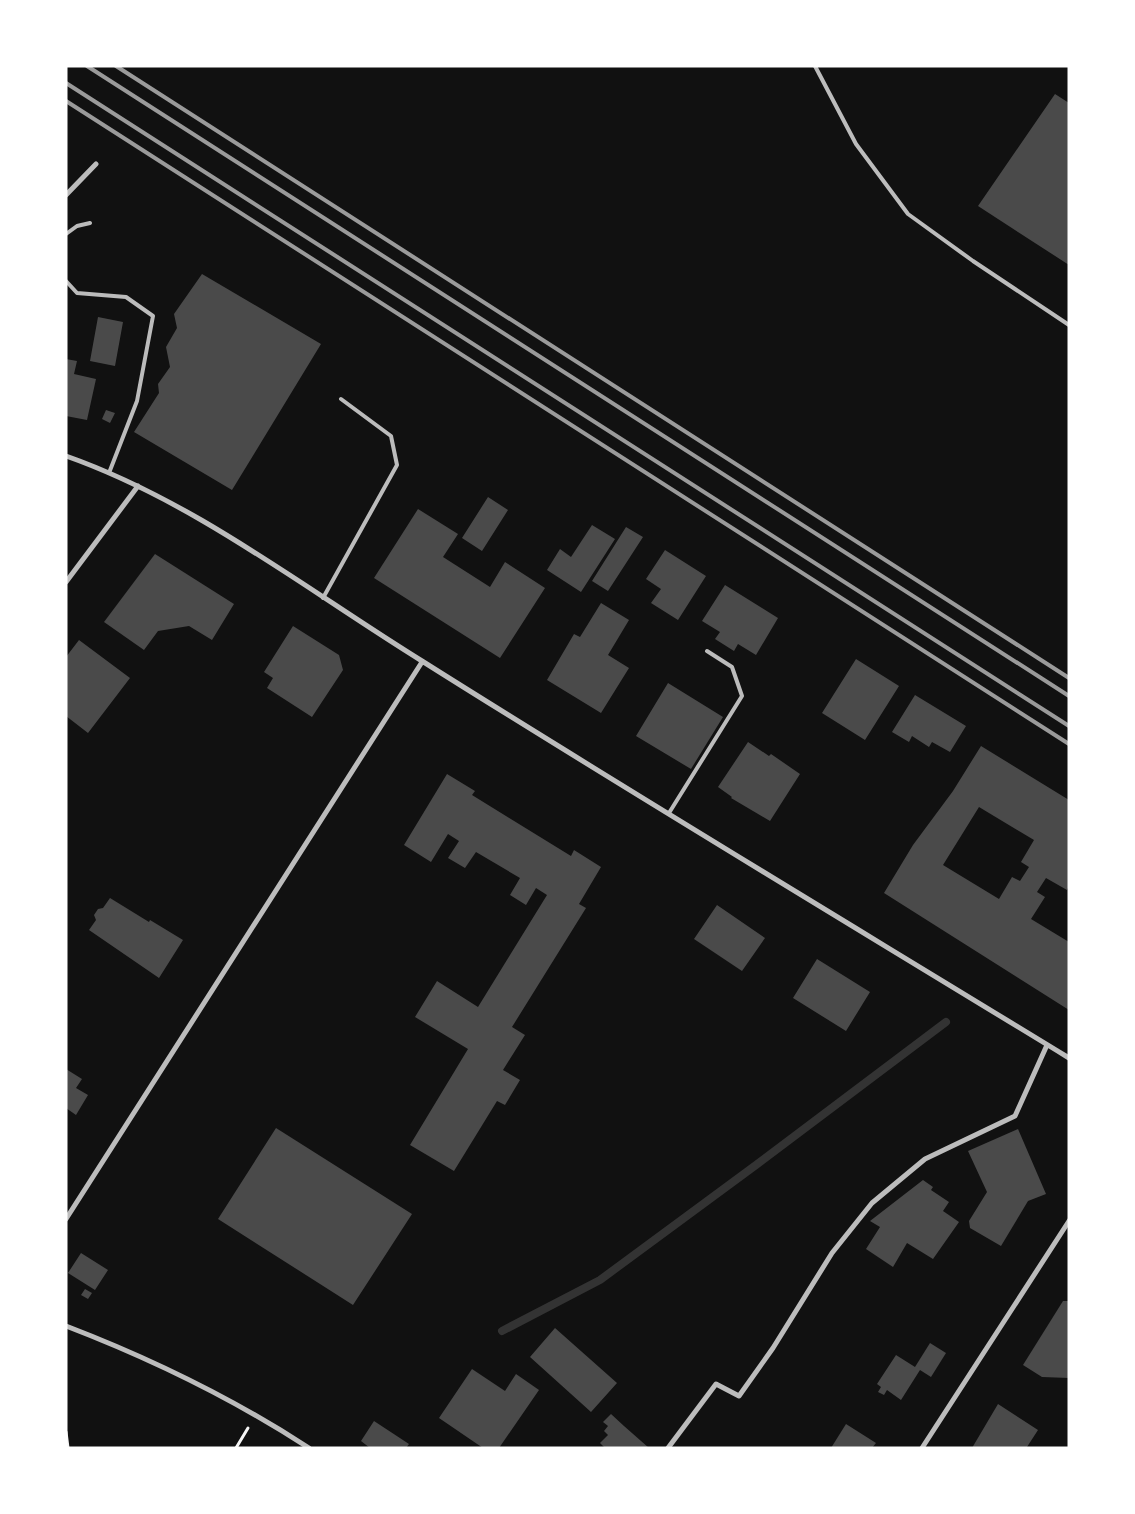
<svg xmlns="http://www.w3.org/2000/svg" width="1135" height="1514" font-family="'Asap Condensed',sans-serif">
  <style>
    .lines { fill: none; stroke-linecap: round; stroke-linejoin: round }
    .stream { stroke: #333; stroke-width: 8 }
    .building { fill: #4a4a4a; fill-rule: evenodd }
    .path { stroke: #f5f5f5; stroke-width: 3 }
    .service { stroke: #bcbcbc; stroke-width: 4 }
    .minor { stroke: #bcbcbc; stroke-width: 5 }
    .rail { stroke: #9a9a9a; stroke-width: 4 }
  </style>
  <rect width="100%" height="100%" fill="#111"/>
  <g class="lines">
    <path class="stream" d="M 502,1331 L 600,1280 L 756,1165 L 946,1022"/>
  </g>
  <path class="building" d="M 1055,94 L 1069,103 L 1069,265 L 978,206 Z
    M 202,274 L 321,344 L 232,490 L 134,432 L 159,393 L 158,384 L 170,367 L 166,347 L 177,328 L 174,314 Z
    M 98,317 L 123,322 L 115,366 L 90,361 Z
    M 66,359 L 77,361 L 74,374 L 96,379 L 87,420 L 66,416 Z
    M 106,410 L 115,413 L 110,423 L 102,419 Z
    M 488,497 L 508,510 L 482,551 L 462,538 Z
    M 418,509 L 458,534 L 443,557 L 490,587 L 505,562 L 545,588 L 500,658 L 374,578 Z
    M 592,525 L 615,539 L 581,592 L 547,570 L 560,549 L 571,557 Z
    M 626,527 L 643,537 L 608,591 L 592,581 Z
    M 665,550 L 706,576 L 678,620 L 651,603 L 661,589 L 646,579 Z
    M 155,554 L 234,604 L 212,640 L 189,626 L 158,631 L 144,650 L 104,622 Z
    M 725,585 L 778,618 L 756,655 L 738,644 L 734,651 L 715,639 L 720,632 L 702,621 Z
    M 601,603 L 629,620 L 608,655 L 629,668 L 601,713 L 547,680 L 574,634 L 580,637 Z
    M 293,626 L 339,655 L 343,670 L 312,717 L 267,688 L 273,678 L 264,672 Z
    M 79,640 L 130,678 L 88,733 L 66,716 L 66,657 Z
    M 856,659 L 899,686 L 865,740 L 822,713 Z
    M 668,683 L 723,717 L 691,769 L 636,736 Z
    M 915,695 L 966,726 L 950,752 L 932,742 L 929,747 L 912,736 L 909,742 L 892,732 Z
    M 748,742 L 769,756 L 771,754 L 800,774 L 770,821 L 731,798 L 732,797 L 718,787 Z
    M 981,746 L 1069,800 L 1069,886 L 1067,890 L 1046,878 L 1037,892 L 1045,897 L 1031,919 L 1069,942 L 1069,1010 L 884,893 L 913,845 L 953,791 ZM 979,807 L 1034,840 L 1021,862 L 1029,867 L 1020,881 L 1012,877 L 999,899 L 943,865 Z
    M 447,774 L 475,791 L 472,795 L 571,856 L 574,850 L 601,867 L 579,904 L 586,908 L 512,1027 L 525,1035 L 503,1070 L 520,1080 L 505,1105 L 497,1101 L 454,1171 L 410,1145 L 468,1049 L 415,1017 L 437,981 L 478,1007 L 547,895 L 536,888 L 526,905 L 510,895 L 520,878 L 476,852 L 465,868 L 448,858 L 459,841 L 448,834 L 431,862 L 404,845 Z
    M 110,898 L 149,922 L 150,920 L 183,940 L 159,978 L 89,930 L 96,920 L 94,915 L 98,909 L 103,908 Z
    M 717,905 L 765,938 L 742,971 L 694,939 Z
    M 817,959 L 870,992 L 846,1031 L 793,998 Z
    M 66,1069 L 82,1079 L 76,1088 L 88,1095 L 76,1115 L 66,1108 Z
    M 276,1128 L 412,1214 L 353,1305 L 218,1219 Z
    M 1018,1129 L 1046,1194 L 1028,1201 L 1001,1246 L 970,1228 L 969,1221 L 987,1192 L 968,1151 Z
    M 923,1180 L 933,1187 L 931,1190 L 949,1202 L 943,1211 L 959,1222 L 933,1259 L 907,1243 L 893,1267 L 866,1249 L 880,1227 L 870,1221 Z
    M 81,1253 L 108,1270 L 95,1290 L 68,1273 Z
    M 85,1289 L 92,1293 L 88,1299 L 81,1295 Z
    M 1063,1301 L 1069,1301 L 1069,1378 L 1042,1377 L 1023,1365 Z
    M 555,1328 L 617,1383 L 591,1412 L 530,1357 Z
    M 930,1343 L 946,1353 L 931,1377 L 920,1370 L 901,1400 L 887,1390 L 884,1395 L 878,1392 L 881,1387 L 877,1384 L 896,1355 L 915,1367 Z
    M 472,1369 L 505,1391 L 516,1374 L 539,1390 L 499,1448 L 483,1448 L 439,1418 Z
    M 998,1404 L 1038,1430 L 1027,1447 L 1029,1448 L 972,1448 Z
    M 611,1414 L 624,1426 L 649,1448 L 605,1448 L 600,1443 L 608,1435 L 604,1431 L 608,1426 L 603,1422 Z
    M 374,1421 L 409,1444 L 406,1448 L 370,1448 L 361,1441 Z
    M 846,1424 L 876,1443 L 872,1448 L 831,1448 Z"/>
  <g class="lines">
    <path class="path" d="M 66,1432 L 68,1448
      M 236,1448 L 248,1428"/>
    <path class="service" d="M 815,66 L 856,144 L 908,214 L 973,261 L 1069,325
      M 66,234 L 77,226 L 90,223
      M 66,281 L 77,293 L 126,297 L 153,316 L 137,401 L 109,473
      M 323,598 L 397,465 L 391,436 L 341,399
      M 669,813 L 742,696 L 732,667 L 707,651"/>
    <path class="minor" d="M 66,195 L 96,164
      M 66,456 C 194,501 307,590 422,661 C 636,796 853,926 1069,1058
      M 66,582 L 138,486
      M 66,1219 L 422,662
      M 66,1326 C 152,1359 232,1398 309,1448
      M 668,1448 L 716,1384 L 739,1396 L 773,1348 L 832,1253 L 872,1203 L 925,1159 L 1015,1116 L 1047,1045
      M 922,1448 L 1069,1221"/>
    <path class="rail" d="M 87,66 L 1069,696
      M 116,66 L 1069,678
      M 66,83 L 1069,726
      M 66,101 L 1069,744"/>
  </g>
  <rect width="1135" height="1514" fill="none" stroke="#ffffff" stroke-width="135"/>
</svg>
